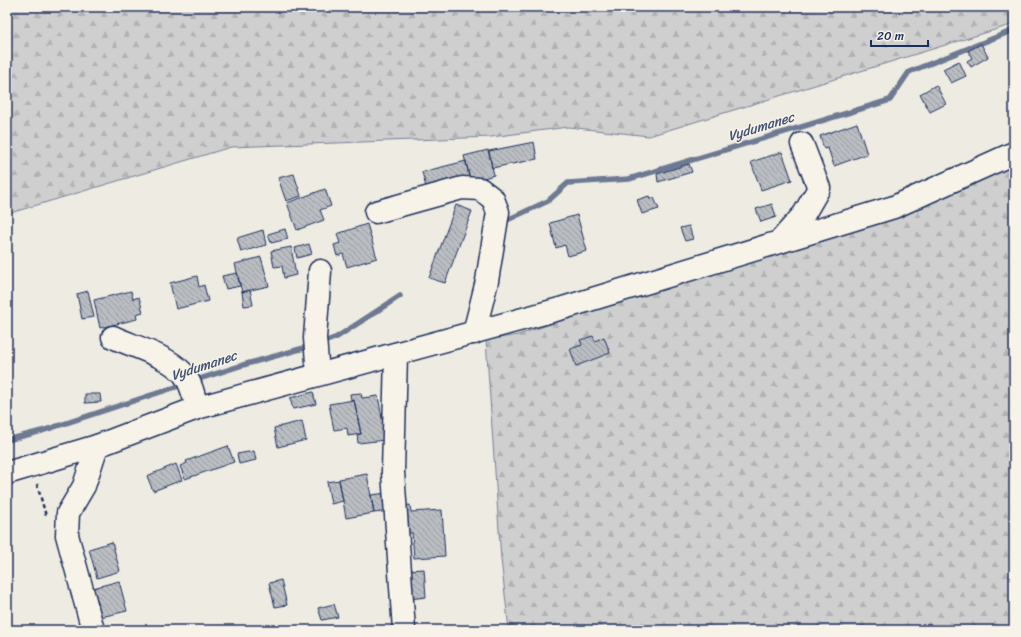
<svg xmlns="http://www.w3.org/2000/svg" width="1021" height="637" font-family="Sriracha,sans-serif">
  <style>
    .forest { fill: url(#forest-firs); stroke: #757f96 }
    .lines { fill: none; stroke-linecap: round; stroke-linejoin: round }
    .stream { stroke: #6e7992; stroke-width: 5.5 }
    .building { fill: url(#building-back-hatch); stroke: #1b2f5e }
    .minor-casing { stroke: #1b2f5e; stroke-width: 25 }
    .major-casing { stroke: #1b2f5e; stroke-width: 25 }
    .path { stroke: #1b2f5e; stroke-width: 2.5; stroke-dasharray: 4 3; stroke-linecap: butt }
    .minor { stroke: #f7f3e8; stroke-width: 22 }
    .major { stroke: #f7f3e8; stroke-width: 22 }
    .labels { text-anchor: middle; stroke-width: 3; stroke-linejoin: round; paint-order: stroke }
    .water-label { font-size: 14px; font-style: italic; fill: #455478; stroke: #f7f3e8 }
  </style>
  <defs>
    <pattern id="forest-firs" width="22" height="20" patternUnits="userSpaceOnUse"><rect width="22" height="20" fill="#cfcfcf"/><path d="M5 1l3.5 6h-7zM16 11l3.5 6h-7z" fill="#b1b2b4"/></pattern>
    <pattern id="building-back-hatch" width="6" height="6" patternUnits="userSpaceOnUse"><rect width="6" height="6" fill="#babdc2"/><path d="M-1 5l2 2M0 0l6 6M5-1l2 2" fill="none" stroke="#969aa1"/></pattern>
  </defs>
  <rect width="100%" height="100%" fill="#eeebe2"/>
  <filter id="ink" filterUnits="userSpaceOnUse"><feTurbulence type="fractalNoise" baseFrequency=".025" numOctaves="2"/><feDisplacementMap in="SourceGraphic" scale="8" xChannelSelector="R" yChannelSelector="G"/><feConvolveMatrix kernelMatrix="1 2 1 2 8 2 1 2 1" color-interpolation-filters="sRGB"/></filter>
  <g filter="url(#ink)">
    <path class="forest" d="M 7,7 L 1014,7 L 1014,24 L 649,136 L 568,127 L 491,137 L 231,147 L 7,214 Z
      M 1014,156 L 1014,630 L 509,630 L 501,559 L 486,340 L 518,335 L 815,235 Z"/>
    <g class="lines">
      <path class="stream" d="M 505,221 L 548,201 L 568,183 L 629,179 L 890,100 L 909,72 L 1014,30
        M 319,344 L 337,337 L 400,296
        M 193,381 L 243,365 L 311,346
        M 7,440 L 42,431 L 185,384"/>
    </g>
    <path class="building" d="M 981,44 L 988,57 L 971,67 L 967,61 L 972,58 L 968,51 Z
      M 959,61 L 966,76 L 951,83 L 943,69 Z
      M 936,85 L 946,104 L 930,112 L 920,94 Z
      M 857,123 L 867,154 L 834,166 L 828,148 L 824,149 L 820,136 Z
      M 534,142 L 537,159 L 492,168 L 489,151 Z
      M 488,150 L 494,175 L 471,182 L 464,156 Z
      M 782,152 L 792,180 L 761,190 L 751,162 Z
      M 466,161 L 469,177 L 426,187 L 422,172 Z
      M 689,164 L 692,172 L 658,182 L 657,174 Z
      M 294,174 L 301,196 L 286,201 L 278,178 Z
      M 325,189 L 331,206 L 320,210 L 324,220 L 297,230 L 287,203 Z
      M 649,196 L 650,199 L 654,198 L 659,209 L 642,214 L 637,200 Z
      M 772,204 L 776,217 L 761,222 L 756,209 Z
      M 456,205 L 472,211 L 445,283 L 429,278 Z
      M 577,215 L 587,251 L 568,256 L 565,245 L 556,248 L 550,223 Z
      M 367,224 L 377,258 L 347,267 L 343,254 L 337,256 L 334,245 L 340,243 L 337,234 Z
      M 689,226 L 693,239 L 685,241 L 680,228 Z
      M 285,229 L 288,239 L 271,243 L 268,234 Z
      M 263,230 L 266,245 L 241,252 L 237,238 Z
      M 309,244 L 312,254 L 297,258 L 295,248 Z
      M 291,247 L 296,275 L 284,278 L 282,266 L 274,267 L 271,251 Z
      M 261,257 L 269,286 L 242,292 L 235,264 Z
      M 237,273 L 240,286 L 226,289 L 222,276 Z
      M 197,276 L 199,287 L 204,285 L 208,301 L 176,309 L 170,283 Z
      M 250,290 L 253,305 L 244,306 L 242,292 Z
      M 88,291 L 94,317 L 82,319 L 77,294 Z
      M 131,291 L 133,299 L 139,297 L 143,312 L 136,314 L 137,319 L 100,328 L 94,300 Z
      M 593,336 L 595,341 L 604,337 L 610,353 L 576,366 L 570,349 L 582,345 L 580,340 Z
      M 313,392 L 316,404 L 293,409 L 290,398 Z
      M 361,393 L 362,398 L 378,396 L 386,440 L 358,443 L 357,434 L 361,434 L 354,400 L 351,400 L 350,394 Z
      M 85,394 L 100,394 L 101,402 L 85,403 Z
      M 354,400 L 361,434 L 348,436 L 347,428 L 334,430 L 329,404 Z
      M 302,421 L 306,440 L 278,447 L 274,428 Z
      M 228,446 L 234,462 L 185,479 L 180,466 L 187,463 L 186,461 Z
      M 254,451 L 256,460 L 239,464 L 237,454 Z
      M 176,464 L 182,480 L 153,491 L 147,476 Z
      M 367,474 L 374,513 L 346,518 L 339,479 Z
      M 339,480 L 343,501 L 331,504 L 327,482 Z
      M 387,493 L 390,511 L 374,513 L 371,495 Z
      M 410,505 L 411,512 L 442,510 L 445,556 L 414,558 L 412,533 L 403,533 L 401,506 Z
      M 112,542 L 120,571 L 97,578 L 89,549 Z
      M 424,569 L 426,597 L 410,599 L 407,570 Z
      M 281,580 L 287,605 L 275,607 L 269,583 Z
      M 119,581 L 127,611 L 101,617 L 93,588 Z
      M 334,604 L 338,617 L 322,620 L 318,608 Z
      M 320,627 L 320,630 L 310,630 Z"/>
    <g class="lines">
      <defs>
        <path id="minor" d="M 376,212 L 462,188 L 480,189 L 493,199 L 498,212 L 487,281 L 474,333
          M 779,242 L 804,214 L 819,188 L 802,144
          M 113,337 C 135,347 165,355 182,372 C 191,381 194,396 197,408
          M 396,354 L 393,472 L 404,630
          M 318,374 L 315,338 L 320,271
          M 93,630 L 67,535 L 68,513 L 84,486 L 97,446"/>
        <path id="major" d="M 7,473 L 97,446 L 197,408 L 563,308 L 894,207 L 1014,153"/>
      </defs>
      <use href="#minor" class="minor-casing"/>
      <use href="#major" class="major-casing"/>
      <path class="path" d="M 37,484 L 46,516"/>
      <use href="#minor" class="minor"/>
      <use href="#major" class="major"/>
    </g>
  </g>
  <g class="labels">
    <g class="water-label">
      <text transform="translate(761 126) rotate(-17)" y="5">Vydumanec</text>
      <text transform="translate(204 365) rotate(-18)" y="5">Vydumanec</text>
    </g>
  </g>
  <rect width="1021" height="637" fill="none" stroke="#f7f3e8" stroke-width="24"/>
  <rect x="12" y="12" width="997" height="613" fill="none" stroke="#1b2f5e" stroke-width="1.5" filter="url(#ink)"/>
  <path d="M871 40v6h57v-6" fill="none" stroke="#1b2f5e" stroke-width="2"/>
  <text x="877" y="40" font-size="12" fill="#1b2f5e" stroke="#f7f3e8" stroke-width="3" paint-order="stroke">20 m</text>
</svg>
